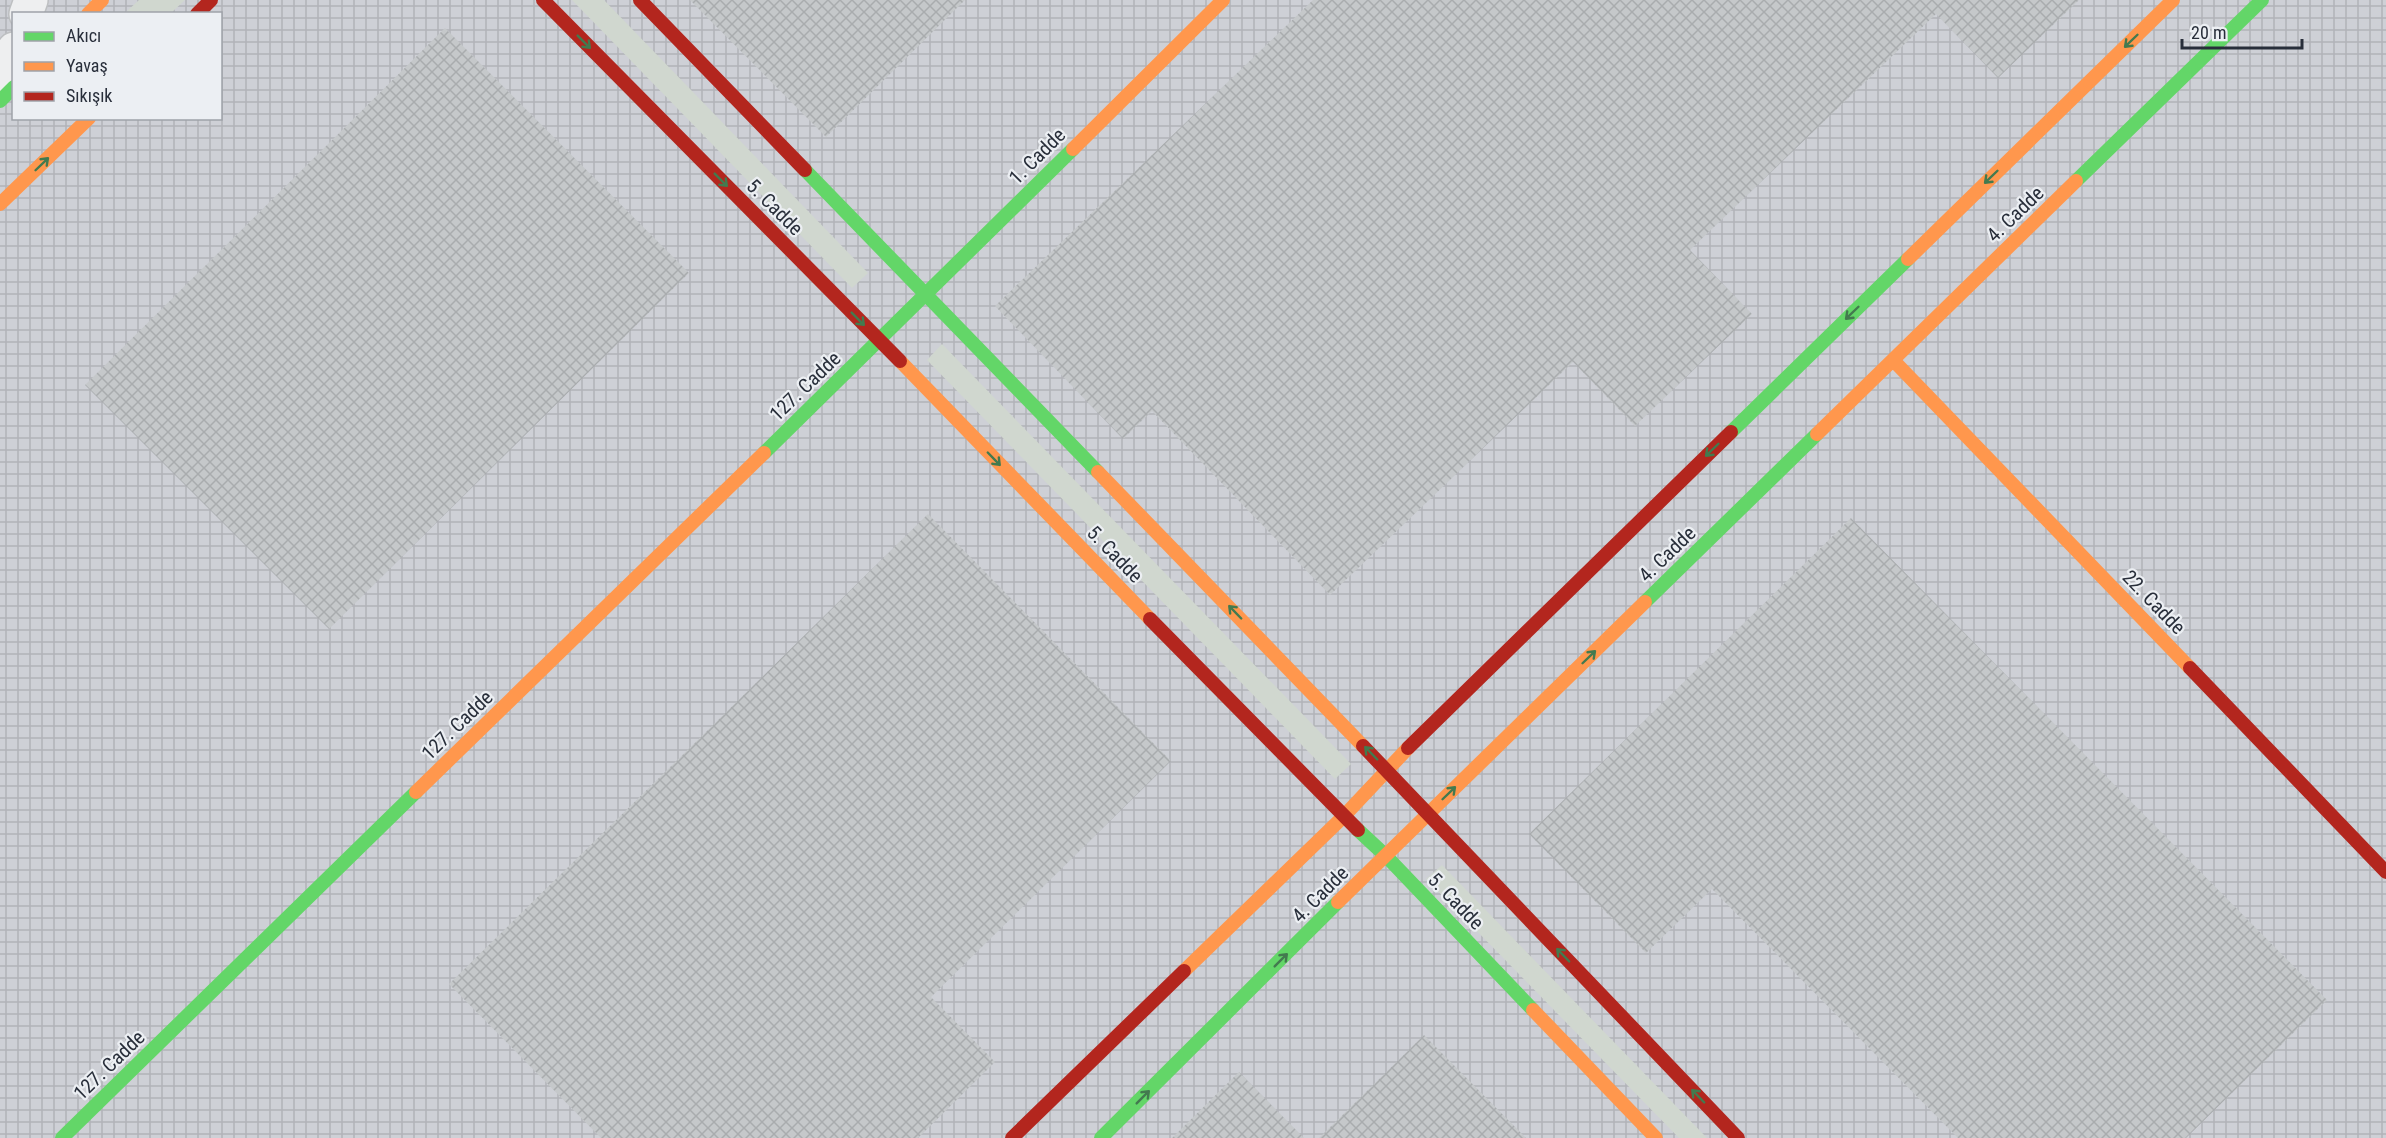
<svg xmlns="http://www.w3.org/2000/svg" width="2386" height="1138" font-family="'Roboto Condensed',sans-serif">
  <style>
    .industrial { fill: url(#industrial-grid); fill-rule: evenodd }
    .grass { fill: #d0d7cf }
    .building { fill: url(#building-cross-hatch) }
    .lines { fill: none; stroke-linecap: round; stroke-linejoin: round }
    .street-casing { stroke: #bdbfc1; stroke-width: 36 }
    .street { stroke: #eeeff0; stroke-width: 33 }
    .fast { stroke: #63d668; stroke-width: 14 }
    .slow { stroke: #ff974d; stroke-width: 14 }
    .jam { stroke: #b3261e; stroke-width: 14 }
    .oneway { stroke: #437a4f }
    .labels { text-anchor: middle; stroke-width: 4.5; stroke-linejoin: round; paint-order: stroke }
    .street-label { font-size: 20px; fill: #282e3a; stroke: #eceff3 }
  </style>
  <defs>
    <pattern id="industrial-grid" width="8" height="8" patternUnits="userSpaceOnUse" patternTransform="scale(1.5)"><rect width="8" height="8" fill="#ced0d6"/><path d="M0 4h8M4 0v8" fill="none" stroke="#b1b3b8"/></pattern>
    <pattern id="building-cross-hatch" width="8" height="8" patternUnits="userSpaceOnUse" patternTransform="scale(1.5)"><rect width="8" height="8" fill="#c5c8ca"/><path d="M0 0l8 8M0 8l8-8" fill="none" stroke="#a9acae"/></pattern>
  </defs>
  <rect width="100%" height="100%" fill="#dfe1e3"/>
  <path class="industrial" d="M 0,0 L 2386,0 L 2386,1138 L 0,1138 ZM 14,14 L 220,14 L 220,118 L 14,118 Z"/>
  <path class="grass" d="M 139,0 L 185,0 L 171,13 L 125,13 Z
    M 572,0 L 604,0 L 868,273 L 852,288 Z
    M 942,344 L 1351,764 L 1335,779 L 927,360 Z
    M 1442,865 L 1707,1138 L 1679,1138 L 1426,879 Z"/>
  <path class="building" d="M 690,0 L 965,0 L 826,137 Z
    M 1313,0 L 2079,0 L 1998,78 L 1936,14 L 1690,250 L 1752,314 L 1635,426 L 1573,362 L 1330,595 L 1152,411 L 1123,439 L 995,306 Z
    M 445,28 L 689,273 L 329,629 L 85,385 Z
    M 928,514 L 1171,761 L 931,997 L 995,1062 L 918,1138 L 601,1138 L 449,984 Z
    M 1851,518 L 2327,1000 L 2186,1138 L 1958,1138 L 1712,889 L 1646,953 L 1529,834 Z
    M 1424,1035 L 1526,1138 L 1319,1138 Z
    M 1239,1072 L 1304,1138 L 1172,1138 Z"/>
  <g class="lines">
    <defs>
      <path id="street" d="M 26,14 L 31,0
        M 0,86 L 14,49"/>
    </defs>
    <use href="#street" class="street-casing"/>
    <use href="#street" class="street"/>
    <path class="fast" d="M 0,101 L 14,87
      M 805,170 L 1098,472
      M 2076,181 L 2262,0
      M 1731,432 L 1908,259
      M 764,453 L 1073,149
      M 1645,602 L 1817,434
      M 1358,830 L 1386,856 L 1533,1010
      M 62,1138 L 416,792
      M 1101,1138 L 1338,902"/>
    <path class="slow" d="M 88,14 L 102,0
      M 1073,149 L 1223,0
      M 0,204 L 89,118
      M 1908,259 L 2173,0
      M 1893,360 L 2190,668
      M 900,361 L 1150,619
      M 1817,434 L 2076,181
      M 1098,472 L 1363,746
      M 416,792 L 764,453
      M 1338,902 L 1645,602
      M 1184,971 L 1343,817 L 1408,748
      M 1533,1010 L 1656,1138"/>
    <path class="jam" d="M 543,0 L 900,361
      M 640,0 L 805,170
      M 197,14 L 211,0
      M 1150,619 L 1358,830
      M 2190,668 L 2386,872
      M 1363,746 L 1738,1138
      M 1408,748 L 1731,432
      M 1012,1138 L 1184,971"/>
  </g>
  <defs><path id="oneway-shaft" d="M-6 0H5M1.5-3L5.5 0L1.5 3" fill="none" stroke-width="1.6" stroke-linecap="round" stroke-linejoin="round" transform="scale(1.5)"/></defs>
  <g class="oneway">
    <use href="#oneway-shaft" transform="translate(2131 41) rotate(136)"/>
    <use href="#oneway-shaft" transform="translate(584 42) rotate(45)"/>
    <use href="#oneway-shaft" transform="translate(42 164) rotate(-44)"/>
    <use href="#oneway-shaft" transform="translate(1991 177) rotate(136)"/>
    <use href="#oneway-shaft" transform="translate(721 180) rotate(45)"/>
    <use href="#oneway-shaft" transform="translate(1852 313) rotate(136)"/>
    <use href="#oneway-shaft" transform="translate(858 319) rotate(45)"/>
    <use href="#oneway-shaft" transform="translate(1712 450) rotate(136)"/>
    <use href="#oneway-shaft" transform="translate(994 459) rotate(46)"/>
    <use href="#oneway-shaft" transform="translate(1235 612) rotate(-134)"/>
    <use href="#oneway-shaft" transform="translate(1589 657) rotate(-44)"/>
    <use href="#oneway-shaft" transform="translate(1371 753) rotate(-134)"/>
    <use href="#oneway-shaft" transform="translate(1449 793) rotate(-44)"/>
    <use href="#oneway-shaft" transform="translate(1563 955) rotate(-134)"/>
    <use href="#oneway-shaft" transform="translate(1281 960) rotate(-45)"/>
    <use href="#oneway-shaft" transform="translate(1698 1096) rotate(-134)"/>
    <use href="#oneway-shaft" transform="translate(1143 1097) rotate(-45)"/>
  </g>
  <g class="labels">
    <g class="street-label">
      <text transform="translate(1037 156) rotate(-45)" y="7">1. Cadde</text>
      <text transform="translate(775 207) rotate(45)" y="7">5. Cadde</text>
      <text transform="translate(2015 214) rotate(-44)" y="7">4. Cadde</text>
      <text transform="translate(805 386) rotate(-44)" y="7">127. Cadde</text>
      <text transform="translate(1115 554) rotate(46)" y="7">5. Cadde</text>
      <text transform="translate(1667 554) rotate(-44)" y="7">4. Cadde</text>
      <text transform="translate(2154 602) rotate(46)" y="7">22. Cadde</text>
      <text transform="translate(457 725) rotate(-44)" y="7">127. Cadde</text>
      <text transform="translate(1320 894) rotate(-45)" y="7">4. Cadde</text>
      <text transform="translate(1456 901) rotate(46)" y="7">5. Cadde</text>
      <text transform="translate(109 1065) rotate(-44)" y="7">127. Cadde</text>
    </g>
  </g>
  <rect x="12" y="12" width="210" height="108" fill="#eceff3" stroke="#9ea2a9" stroke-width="1.5"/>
  <rect x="24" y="32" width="30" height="9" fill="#63d668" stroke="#9ea2a9" stroke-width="1.5"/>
  <text x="66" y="42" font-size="18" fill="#282e3a">Akıcı</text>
  <rect x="24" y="62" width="30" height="9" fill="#ff974d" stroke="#9ea2a9" stroke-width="1.5"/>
  <text x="66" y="72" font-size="18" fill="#282e3a">Yavaş</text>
  <rect x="24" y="92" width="30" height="9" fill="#b3261e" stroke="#9ea2a9" stroke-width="1.5"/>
  <text x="66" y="102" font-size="18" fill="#282e3a">Sıkışık</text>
  <path d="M2182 39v9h120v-9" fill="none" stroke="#282e3a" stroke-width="3"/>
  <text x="2191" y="39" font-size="18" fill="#282e3a" stroke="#eceff3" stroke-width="4.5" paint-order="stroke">20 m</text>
</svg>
